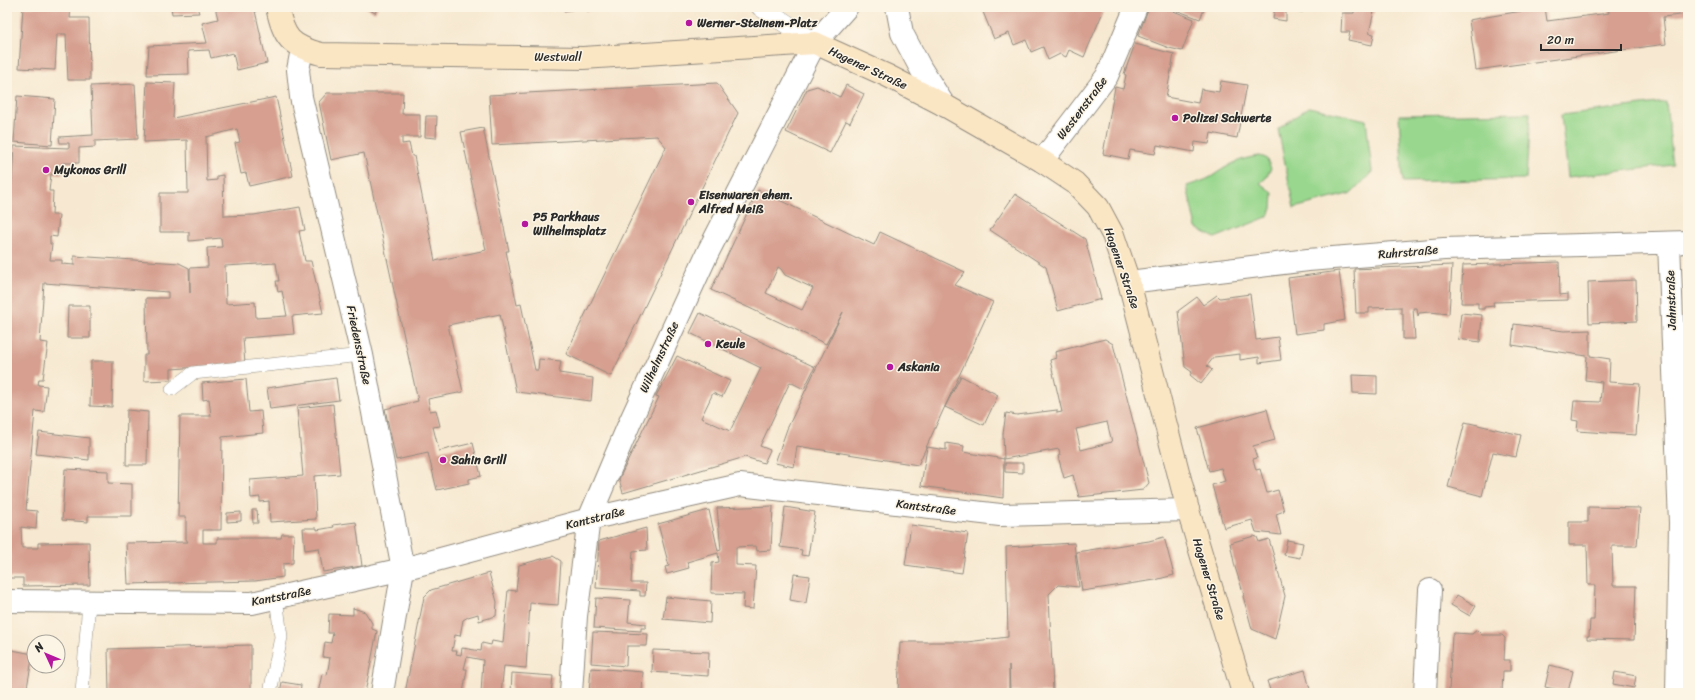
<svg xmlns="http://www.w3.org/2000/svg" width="1695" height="700" font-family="Sriracha,sans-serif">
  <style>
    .green { fill: #98d78d; stroke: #62815c }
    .building { fill: #d69f8f; fill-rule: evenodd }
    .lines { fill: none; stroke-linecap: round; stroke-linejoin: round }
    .service-casing { stroke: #918a7e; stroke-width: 14 }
    .pedestrian-casing { stroke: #918a7e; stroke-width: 20 }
    .minor-casing { stroke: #918a7e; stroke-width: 24 }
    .tertiary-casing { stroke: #918a7e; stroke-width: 24 }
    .secondary-casing { stroke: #918a7e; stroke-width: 24 }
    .service { stroke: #fff; stroke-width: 13 }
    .pedestrian { stroke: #fff; stroke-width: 19 }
    .minor { stroke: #fff; stroke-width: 22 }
    .tertiary { stroke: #fff; stroke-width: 22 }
    .secondary { stroke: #fbe6c4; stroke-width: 22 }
    .poi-dot { fill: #b5179e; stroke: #fcf5e5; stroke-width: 1.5 }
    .labels { text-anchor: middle; stroke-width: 3; stroke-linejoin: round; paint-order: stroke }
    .poi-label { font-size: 12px; font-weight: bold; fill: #2b2b2b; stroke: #fcf5e5; text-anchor: start }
    .street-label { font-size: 12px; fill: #2b2b2b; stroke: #fcf5e5 }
  </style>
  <rect width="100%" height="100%" fill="#fcf5e5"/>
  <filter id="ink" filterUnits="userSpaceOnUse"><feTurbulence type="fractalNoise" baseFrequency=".025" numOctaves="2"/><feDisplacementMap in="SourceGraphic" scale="8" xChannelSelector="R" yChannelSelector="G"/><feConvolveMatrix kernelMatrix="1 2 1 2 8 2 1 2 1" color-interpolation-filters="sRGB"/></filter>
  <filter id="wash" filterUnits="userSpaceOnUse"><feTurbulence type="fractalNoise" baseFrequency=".012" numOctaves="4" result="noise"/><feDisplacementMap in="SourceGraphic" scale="16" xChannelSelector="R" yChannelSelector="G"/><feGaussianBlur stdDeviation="0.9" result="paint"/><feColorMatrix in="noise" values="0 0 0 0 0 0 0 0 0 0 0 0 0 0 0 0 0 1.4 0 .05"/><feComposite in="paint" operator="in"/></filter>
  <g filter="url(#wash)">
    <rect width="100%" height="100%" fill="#f7e9d1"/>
    <path class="green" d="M 1666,102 L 1673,165 L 1568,177 L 1561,115 Z
      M 1309,107 L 1366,120 L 1372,172 L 1352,193 L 1294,208 L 1278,129 Z
      M 1530,113 L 1526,179 L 1403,182 L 1399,115 Z
      M 1260,156 L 1266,158 L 1271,168 L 1266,178 L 1260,183 L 1273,193 L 1272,209 L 1267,217 L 1215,238 L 1196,228 L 1187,186 C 1195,183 1204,181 1211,177 C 1227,166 1239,158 1260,156 Z"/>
    <g id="blocks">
      <path class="building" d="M 23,7 L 71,7 L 70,18 L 89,18 L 90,80 L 68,80 L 66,34 L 57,34 L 55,70 L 19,68 Z
        M 171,7 L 197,7 L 199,13 L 172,14 Z
        M 215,7 L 256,7 L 257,11 L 255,11 L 267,63 L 237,70 L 233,53 L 211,58 L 209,50 L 188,51 L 189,74 L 147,75 L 149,46 L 207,43 L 202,23 L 218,19 Z
        M 365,7 L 378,7 L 375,13 Z
        M 563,7 L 582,7 L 582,8 L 564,11 Z
        M 586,7 L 603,7 L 603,8 L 587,11 Z
        M 990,7 L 1105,7 L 1084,57 L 1069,50 L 1066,57 L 1060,54 L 1048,60 L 1043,47 L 1031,52 L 1026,40 L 1014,45 L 1009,33 L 994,39 L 983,12 Z
        M 1149,7 L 1163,7 L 1194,19 L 1182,51 L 1169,48 L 1138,36 Z
        M 1168,7 L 1205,7 L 1200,19 Z
        M 1275,7 L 1303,7 L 1303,12 L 1286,11 L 1286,21 L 1273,19 Z
        M 1355,7 L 1375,7 L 1369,33 L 1374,34 L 1372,45 L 1348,40 L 1350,32 L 1341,32 L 1342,13 L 1354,13 Z
        M 1533,7 L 1545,7 L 1547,21 L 1609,13 L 1608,7 L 1688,7 L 1688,14 L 1663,17 L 1666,44 L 1476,70 L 1469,20 L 1533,9 Z
        M 1135,44 L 1174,54 L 1166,97 L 1198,103 L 1201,89 L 1219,92 L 1221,81 L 1247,85 L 1237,138 L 1211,133 L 1209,144 L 1195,142 L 1194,152 L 1157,145 L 1155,154 L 1130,150 L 1128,159 L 1103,154 L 1115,87 L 1123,89 L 1126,75 L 1124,74 Z
        M 147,82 L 175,83 L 173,118 L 276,97 L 293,176 L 249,186 L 246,173 L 241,174 L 235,143 L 240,142 L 237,129 L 206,137 L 207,181 L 217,180 L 217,176 L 223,175 L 224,216 L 254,215 L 300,207 L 305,230 L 299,231 L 305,261 L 311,261 L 323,313 L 292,316 L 294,334 L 243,338 L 245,364 L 171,369 L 171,380 L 144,381 L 144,355 L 147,355 L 146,298 L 168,298 L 168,292 L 44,283 L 40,342 L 48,343 L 43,379 L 39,379 L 38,385 L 47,386 L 44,412 L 35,411 L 26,510 L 37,511 L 36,529 L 21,527 L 22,548 L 38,548 L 38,543 L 89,542 L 90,585 L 23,586 L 23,578 L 7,578 L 7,258 L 14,146 L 69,148 L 69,143 L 60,143 L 59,137 L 93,135 L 91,86 L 135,84 L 138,139 L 95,141 L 95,147 L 79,148 L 79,163 L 62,163 L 62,175 L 51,174 L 49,191 L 53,191 L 52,215 L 59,215 L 57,237 L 50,236 L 50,244 L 52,244 L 50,260 L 62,260 L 62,264 L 74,265 L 74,256 L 179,263 L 189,268 L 190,293 L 190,268 L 208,267 L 207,248 L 222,247 L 221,238 L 189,241 L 189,232 L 160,232 L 160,193 L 188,193 L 187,140 L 144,142 ZM 276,263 L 279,281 L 276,281 L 278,292 L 282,291 L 287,316 L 256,318 L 255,302 L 226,304 L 225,266 Z
        M 717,83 L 738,113 L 611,376 L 566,354 L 666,147 L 657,136 L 492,145 L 489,95 Z
        M 846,85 L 864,94 L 850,123 L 846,121 L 830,153 L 786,132 L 807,89 L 817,86 L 840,97 Z
        M 327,93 L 403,93 L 402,114 L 420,114 L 420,137 L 402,137 L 402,144 L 409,143 L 412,156 L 414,156 L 435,261 L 486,250 L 461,132 L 483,128 L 509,251 L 506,251 L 517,305 L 521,304 L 535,370 L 538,370 L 539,359 L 561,361 L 559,373 L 593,378 L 591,401 L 516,392 L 500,314 L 448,325 L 463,392 L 428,399 L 430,411 L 436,410 L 440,426 L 433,427 L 439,451 L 473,443 L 481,476 L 469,479 L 469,483 L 437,490 L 428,453 L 396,460 L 385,409 L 418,401 L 364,153 L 331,160 L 319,102 Z
        M 17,96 L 55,99 L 52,145 L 14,142 Z
        M 426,116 L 437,116 L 436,138 L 425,137 Z
        M 758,190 L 874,245 L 880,232 L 965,272 L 955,285 L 993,302 L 918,465 L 797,446 L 794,467 L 775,463 L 787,429 L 843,312 L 826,344 L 711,290 ZM 778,267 L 781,269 L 785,275 L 813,288 L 802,310 L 766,293 Z
        M 1015,194 L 1085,239 L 1101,299 L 1058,311 L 1046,267 L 990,230 Z
        M 1559,262 L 1560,295 L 1568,294 L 1568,300 L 1493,302 L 1494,306 L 1484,307 L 1484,309 L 1478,309 L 1478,303 L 1461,303 L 1463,265 Z
        M 1452,265 L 1449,314 L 1430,312 L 1419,313 L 1418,316 L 1417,308 L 1413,308 L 1415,339 L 1403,339 L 1403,313 L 1401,313 L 1401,307 L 1369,308 L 1369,313 L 1356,313 L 1354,269 Z
        M 1339,271 L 1345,320 L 1324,324 L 1324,330 L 1295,334 L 1288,278 Z
        M 1636,280 L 1637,321 L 1589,323 L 1588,282 Z
        M 1250,294 L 1256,340 L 1278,337 L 1281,360 L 1259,363 L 1259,357 L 1240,360 L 1240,354 L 1214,357 L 1207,366 L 1212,370 L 1201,384 L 1190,375 L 1192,372 L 1185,367 L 1178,311 L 1197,297 L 1203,305 L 1217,295 L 1220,298 Z
        M 68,306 L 90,306 L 90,338 L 67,338 Z
        M 700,313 L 815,367 L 804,389 L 790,382 L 760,446 L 770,450 L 764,463 L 745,457 L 623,493 L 619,479 L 659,397 L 656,396 L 677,356 L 730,381 L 722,397 L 713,393 L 701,418 L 730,431 L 761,368 L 690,333 Z
        M 1461,313 L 1482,315 L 1480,342 L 1458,339 Z
        M 1514,324 L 1564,331 L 1590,330 L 1590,356 L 1610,359 L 1609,382 L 1640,384 L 1636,435 L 1577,431 L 1578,421 L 1572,420 L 1574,401 L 1600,402 L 1602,382 L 1585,380 L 1587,356 L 1512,345 Z
        M 1105,339 L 1113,344 L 1149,483 L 1143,490 L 1079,497 L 1073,475 L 1064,478 L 1058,456 L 1060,455 L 1059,449 L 1004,459 L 1003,434 L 1006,413 L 1017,415 L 1057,410 L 1057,413 L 1062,412 L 1050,360 L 1056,358 L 1055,352 ZM 1107,422 L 1112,442 L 1081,450 L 1076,429 Z
        M 91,361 L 113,361 L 112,407 L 90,406 Z
        M 1352,375 L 1377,376 L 1377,394 L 1353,393 Z
        M 961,376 L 998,395 L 984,425 L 945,407 Z
        M 336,378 L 339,400 L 270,409 L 267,388 Z
        M 246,379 L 249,412 L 261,411 L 263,433 L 222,437 L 221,530 L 203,530 L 203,543 L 217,543 L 217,538 L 281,538 L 282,534 L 294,534 L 293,563 L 283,564 L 283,577 L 255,581 L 128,584 L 126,543 L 188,542 L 186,539 L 186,517 L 178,517 L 180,416 L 211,416 L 209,399 L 203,400 L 202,383 Z
        M 333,404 L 340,474 L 314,476 L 316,519 L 270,522 L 269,501 L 260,502 L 260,497 L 251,498 L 250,480 L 303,476 L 297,408 Z
        M 1267,409 L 1275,440 L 1253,446 L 1257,458 L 1253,459 L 1256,470 L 1260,469 L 1267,493 L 1278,490 L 1284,511 L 1276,514 L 1281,535 L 1256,532 L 1252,520 L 1224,528 L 1212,485 L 1225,481 L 1221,468 L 1209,471 L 1197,428 Z
        M 127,410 L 148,412 L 147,465 L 126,465 Z
        M 1465,422 L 1521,435 L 1516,457 L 1493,452 L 1482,496 L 1448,487 Z
        M 39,432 L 89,438 L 89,460 L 36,454 Z
        M 946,443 L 964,446 L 963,452 L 1004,459 L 1003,498 L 921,486 L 927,447 L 946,450 Z
        M 1005,463 L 1023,463 L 1023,473 L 1005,472 Z
        M 65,469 L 108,471 L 108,483 L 132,484 L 132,516 L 88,516 L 88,522 L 62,520 Z
        M 773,506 L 771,550 L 757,551 L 756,546 L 736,547 L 736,565 L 756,566 L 753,609 L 743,608 L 744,594 L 711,593 L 712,563 L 719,562 L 718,553 L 687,562 L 689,568 L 667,574 L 665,567 L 669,566 L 658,524 L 709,510 L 718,551 L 721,550 L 717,508 Z
        M 785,507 L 815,512 L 808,556 L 801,555 L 802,550 L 780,547 Z
        M 1588,507 L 1640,508 L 1637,546 L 1612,546 L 1613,586 L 1636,586 L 1634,640 L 1587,639 L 1587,636 L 1589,636 L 1590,620 L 1594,620 L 1595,585 L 1588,585 L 1587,545 L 1569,545 L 1569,522 L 1588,522 Z
        M 252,510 L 257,510 L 258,523 L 253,523 Z
        M 241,512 L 241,521 L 227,522 L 227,513 Z
        M 356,522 L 362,566 L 323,572 L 319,548 L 305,550 L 303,528 L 317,528 L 317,530 L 334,527 L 333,525 Z
        M 911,525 L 968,533 L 962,573 L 905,565 Z
        M 646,528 L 647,550 L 633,551 L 631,583 L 646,583 L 645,596 L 640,596 L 640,591 L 596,588 L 599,541 Z
        M 1254,536 L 1257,537 L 1259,542 L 1269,539 L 1285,596 L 1275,639 L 1252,629 L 1243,596 L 1244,595 L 1235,567 L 1230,543 Z
        M 1164,537 L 1174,575 L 1155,580 L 1082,591 L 1076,552 L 1149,541 Z
        M 1287,540 L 1303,543 L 1300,558 L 1284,555 Z
        M 1074,543 L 1079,587 L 1058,585 L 1049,594 L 1053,692 L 1010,691 L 1009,665 L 1009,693 L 898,693 L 900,642 L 967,642 L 1008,637 L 1006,547 Z
        M 553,556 L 561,561 L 558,605 L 530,603 L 526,668 L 504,666 L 501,693 L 481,693 L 483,660 L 467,657 L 464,669 L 467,669 L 463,693 L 405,693 L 424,597 L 431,590 L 489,573 L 497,602 L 496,616 L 479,621 L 478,614 L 468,617 L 463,620 L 460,636 L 455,635 L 452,651 L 457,651 L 456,654 L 461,655 L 462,648 L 481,651 L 482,643 L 491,645 L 492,641 L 503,643 L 508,590 L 516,591 L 519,565 Z
        M 794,574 L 810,576 L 806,603 L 790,600 Z
        M 1457,595 L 1476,606 L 1470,616 L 1451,605 Z
        M 666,597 L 711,601 L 710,623 L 663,619 Z
        M 596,598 L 630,600 L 628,622 L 646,624 L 646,628 L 641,628 L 641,631 L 594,628 Z
        M 353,608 L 365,612 L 372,623 L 372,629 L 377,631 L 365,693 L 318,693 L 322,674 L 327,675 L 330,658 L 323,657 L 325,642 L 331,643 L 333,633 L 328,633 L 329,614 L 353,615 Z
        M 1477,630 L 1482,635 L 1502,635 L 1505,638 L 1504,660 L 1510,660 L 1510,671 L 1503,671 L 1502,693 L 1451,693 L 1449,691 L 1452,636 L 1454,633 L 1472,634 Z
        M 593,632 L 648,634 L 647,646 L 627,646 L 626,666 L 591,663 Z
        M 251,645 L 251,693 L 109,693 L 108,649 Z
        M 7,649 L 33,654 L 26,693 L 7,693 Z
        M 653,650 L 709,652 L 708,676 L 652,672 Z
        M 1550,665 L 1573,671 L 1568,692 L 1545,687 Z
        M 591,668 L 643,672 L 642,693 L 589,693 Z
        M 1305,670 L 1311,693 L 1271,693 L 1267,681 Z
        M 1615,672 L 1636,676 L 1634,688 L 1613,684 Z
        M 512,673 L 553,676 L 551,693 L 511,693 Z
        M 282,682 L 301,685 L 300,693 L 280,693 Z
        M 1574,691 L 1589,692 L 1589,693 L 1574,693 Z"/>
    </g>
  </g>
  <g filter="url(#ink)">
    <use href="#blocks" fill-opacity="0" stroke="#918a7e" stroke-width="1"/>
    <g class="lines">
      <defs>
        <path id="service" d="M 172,389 L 193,373 L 362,355
          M 82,693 L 89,602
          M 270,693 L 281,637 L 276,597"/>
        <path id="pedestrian" d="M 761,7 L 815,43"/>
        <path id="minor" d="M 302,49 L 298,70 L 301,97 L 362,355 L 403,569 L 382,693
          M 1042,161 L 1107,76 L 1136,7
          M 1669,243 L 1680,523 L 1677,693
          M 1129,282 L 1308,260 L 1444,249 L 1688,242
          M 7,601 L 252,603 L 403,569 L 589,519 L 740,485 L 1000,515 L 1188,510
          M 571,693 L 576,616 L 589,519 L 630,422 L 708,252 L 815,43
          M 1425,693 L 1430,590"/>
        <path id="tertiary" d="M 897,7 L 902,33 L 921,69 L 944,105
          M 815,43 L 847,7"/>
        <path id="secondary" d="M 277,7 C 284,38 290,46 321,54 L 583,58 L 815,43 L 888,76 L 944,105 L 1042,161 L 1075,183 L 1098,207 L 1113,235 L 1129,282 L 1188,510 L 1243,693"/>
      </defs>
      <use href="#service" class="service-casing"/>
      <use href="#pedestrian" class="pedestrian-casing"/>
      <use href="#minor" class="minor-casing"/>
      <use href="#tertiary" class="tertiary-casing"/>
      <use href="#secondary" class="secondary-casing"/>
      <use href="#service" class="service"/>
      <use href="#pedestrian" class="pedestrian"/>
      <use href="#minor" class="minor"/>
      <use href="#tertiary" class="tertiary"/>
      <use href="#secondary" class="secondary"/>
    </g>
  </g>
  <g class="poi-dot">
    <circle cx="689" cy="23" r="4"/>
    <circle cx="1175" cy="118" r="4"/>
    <circle cx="46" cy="170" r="4"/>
    <circle cx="691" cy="202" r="4"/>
    <circle cx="525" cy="224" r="4"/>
    <circle cx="708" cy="344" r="4"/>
    <circle cx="890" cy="367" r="4"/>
    <circle cx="443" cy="460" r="4"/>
  </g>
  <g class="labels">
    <g class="poi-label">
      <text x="697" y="27">Werner-Steinem-Platz</text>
      <text x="1183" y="122">Polizei Schwerte</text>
      <text x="54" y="174">Mykonos Grill</text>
      <text x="699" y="199">Eisenwaren ehem.<tspan x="699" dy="14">Alfred Meiß</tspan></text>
      <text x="533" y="221">P5 Parkhaus<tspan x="533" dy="14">Wilhelmsplatz</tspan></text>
      <text x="716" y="348">Keule</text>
      <text x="898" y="371">Askania</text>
      <text x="451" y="464">Sahin Grill</text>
    </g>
    <g class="street-label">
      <text x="558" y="61">Westwall</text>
      <text transform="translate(868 68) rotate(25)" y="4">Hagener Straße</text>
      <text transform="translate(1082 108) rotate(-53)" y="4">Westenstraße</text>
      <text transform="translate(1408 252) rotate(-5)" y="4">Ruhrstraße</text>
      <text transform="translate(1122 268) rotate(71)" y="4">Hagener Straße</text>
      <text transform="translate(1671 300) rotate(-92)" y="4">Jahnstraße</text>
      <text transform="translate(359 345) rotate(78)" y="4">Friedensstraße</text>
      <text transform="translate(659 357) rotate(-65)" y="4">Wilhelmstraße</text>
      <text transform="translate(926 507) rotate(7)" y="4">Kantstraße</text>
      <text transform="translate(595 518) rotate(-14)" y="4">Kantstraße</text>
      <text transform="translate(1209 579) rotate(73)" y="4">Hagener Straße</text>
      <text transform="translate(281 596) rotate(-11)" y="4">Kantstraße</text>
    </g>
  </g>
  <rect width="1695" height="700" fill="none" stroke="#fcf5e5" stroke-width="24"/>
  <g transform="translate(46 654) rotate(314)"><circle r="19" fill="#fcf5e5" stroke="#a8a49b"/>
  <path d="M0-3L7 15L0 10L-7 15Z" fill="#b5179e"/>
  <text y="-6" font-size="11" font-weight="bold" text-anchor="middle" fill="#2b2b2b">N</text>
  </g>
  <path d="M1541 44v6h80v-6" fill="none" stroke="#2b2b2b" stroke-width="2"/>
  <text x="1547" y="44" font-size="12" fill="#2b2b2b" stroke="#fcf5e5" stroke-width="3" paint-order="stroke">20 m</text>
</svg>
